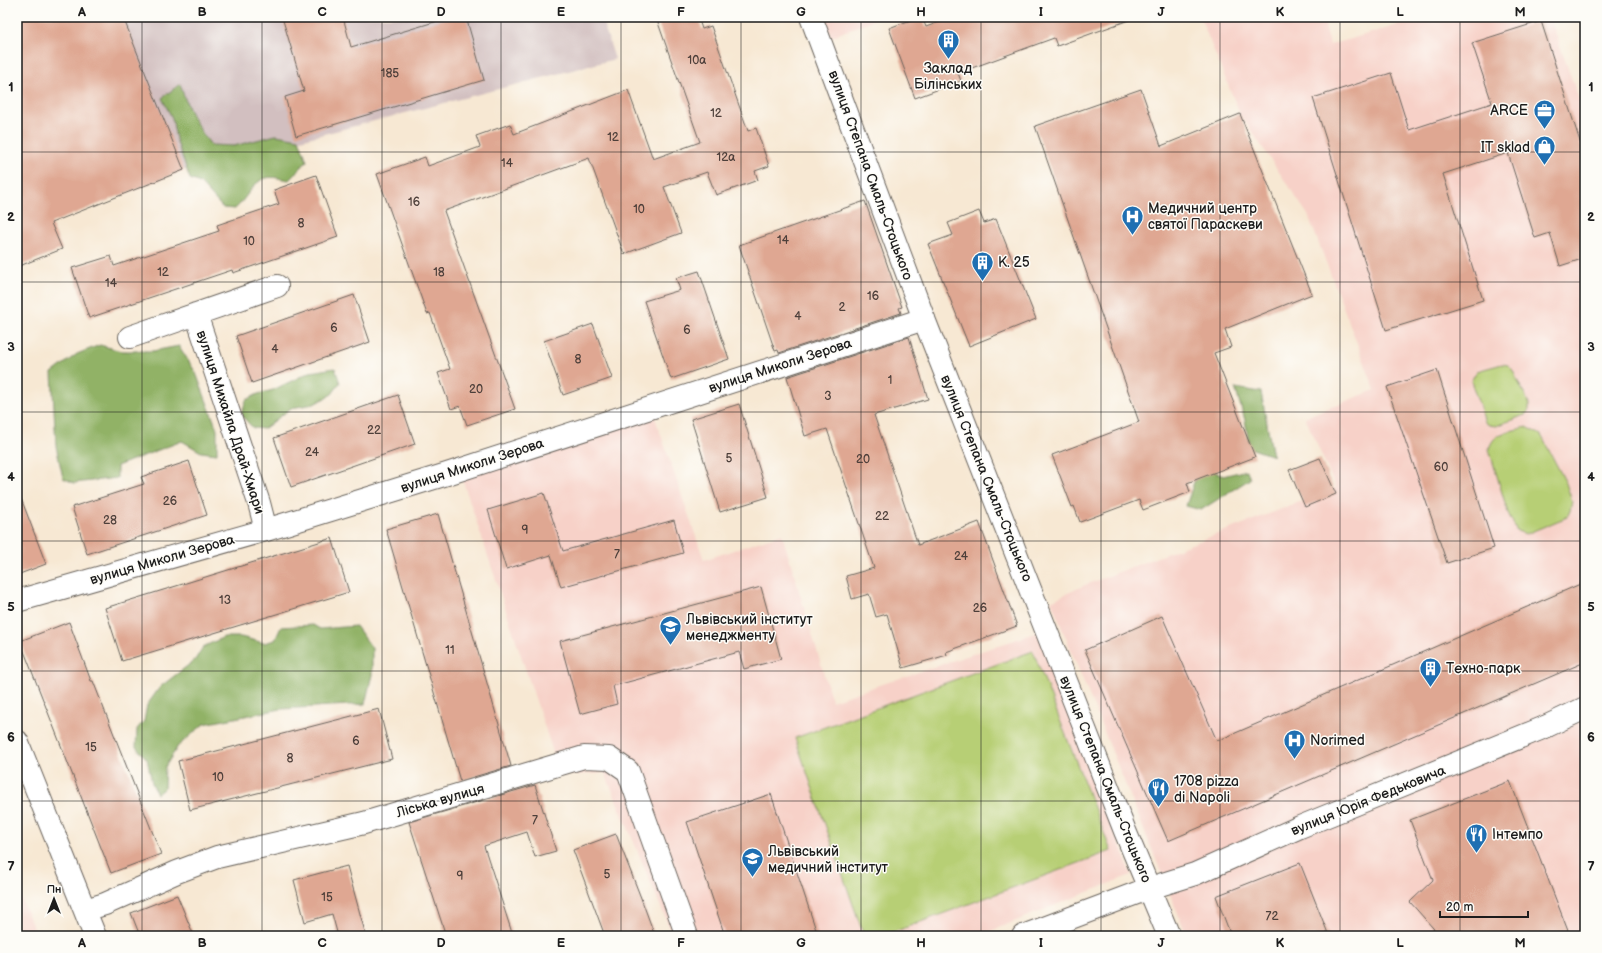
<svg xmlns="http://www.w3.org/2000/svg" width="1602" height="953" font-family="'Balsamiq Sans',sans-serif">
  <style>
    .built { fill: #f7d1c8 }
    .industrial { fill: #d2bfc0 }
    .green { fill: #b7cf74; stroke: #6a7648 }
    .forest { fill: #91b266; stroke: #566741 }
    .building { fill: #dfa792 }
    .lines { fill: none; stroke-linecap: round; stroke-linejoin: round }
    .pedestrian-casing { stroke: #69635c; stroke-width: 24 }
    .minor-casing { stroke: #69635c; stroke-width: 24 }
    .tertiary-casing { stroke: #69635c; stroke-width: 24 }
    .pedestrian { stroke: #fff; stroke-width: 22 }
    .minor { stroke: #fff; stroke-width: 22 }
    .tertiary { stroke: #fff; stroke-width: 22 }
    .grid { fill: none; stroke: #1c1c1c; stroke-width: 1; stroke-opacity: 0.55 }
    .labels { text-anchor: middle; stroke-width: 3; stroke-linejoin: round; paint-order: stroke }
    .number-label { font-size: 12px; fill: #4d3f3a }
    .poi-label { font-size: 14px; fill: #1c1c1c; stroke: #fdfcf7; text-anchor: start }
    .street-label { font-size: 14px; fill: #1c1c1c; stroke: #fdfcf7 }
    .neatline { fill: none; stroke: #1c1c1c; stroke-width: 1.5 }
    .grid-label { font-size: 13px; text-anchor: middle; font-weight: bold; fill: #1c1c1c }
  </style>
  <rect width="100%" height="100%" fill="#fdfcf7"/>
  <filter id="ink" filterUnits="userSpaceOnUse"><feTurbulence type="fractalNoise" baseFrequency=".025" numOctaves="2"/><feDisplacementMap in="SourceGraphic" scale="8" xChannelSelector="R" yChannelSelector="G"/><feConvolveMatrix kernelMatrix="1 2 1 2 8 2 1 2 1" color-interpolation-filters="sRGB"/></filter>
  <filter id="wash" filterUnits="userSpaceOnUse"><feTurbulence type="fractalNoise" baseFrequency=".012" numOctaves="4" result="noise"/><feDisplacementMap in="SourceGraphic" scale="16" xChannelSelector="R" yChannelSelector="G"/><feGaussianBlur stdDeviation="0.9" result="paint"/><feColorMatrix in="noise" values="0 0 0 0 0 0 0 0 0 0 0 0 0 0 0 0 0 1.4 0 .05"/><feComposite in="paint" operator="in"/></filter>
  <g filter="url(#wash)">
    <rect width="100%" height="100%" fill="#f7e8d3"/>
    <path class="built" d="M 823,17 L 880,17 L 831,37 Z
      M 1200,17 L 1323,17 L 1330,45 L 1426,17 L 1540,17 L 1542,21 L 1550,18 L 1585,116 L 1585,936 L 1187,936 L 1051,601 L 1083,586 L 1336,488 L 1305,417 L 1375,390 L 1308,215 L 1240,114 Z
      M 654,415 L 704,560 L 782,534 L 832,701 L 1042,631 L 1131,875 L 978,936 L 673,936 L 605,773 L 561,776 L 461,475 Z
      M 17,889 L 37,936 L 17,936 Z"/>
    <path class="industrial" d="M 17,17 L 601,17 L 615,59 L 184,170 L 51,223 L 62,249 L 17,267 Z"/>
    <path class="green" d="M 1502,364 L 1508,365 L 1512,369 L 1529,404 L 1529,410 L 1525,415 L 1496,426 L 1489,425 L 1485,422 L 1471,381 L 1477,371 Z
      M 1526,427 L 1541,435 L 1566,483 L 1572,501 L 1570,511 L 1567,517 L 1526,534 L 1517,531 L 1508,513 L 1489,449 C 1494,431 1510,432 1526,427 Z
      M 1033,651 L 1111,851 L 883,936 L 864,936 L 795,738 Z"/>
    <path class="forest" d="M 180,84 C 187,107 196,126 211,145 L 234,146 L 276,135 L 299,139 L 307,161 L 289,180 C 282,179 273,176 266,178 C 253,181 245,201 235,209 L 223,208 L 200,183 L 190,179 L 176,139 L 172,118 L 162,98 Z
      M 100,345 L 121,351 L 153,351 L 179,346 L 196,373 L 217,429 L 217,454 L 201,452 L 182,441 L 117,466 L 117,478 L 74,483 L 63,478 L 56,446 L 52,373 L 77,354 Z
      M 335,368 L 340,383 L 332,394 L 314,404 L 291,408 L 264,429 L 253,428 L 241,415 L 246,400 L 258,394 L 273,390 L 310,372 Z
      M 1235,388 L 1261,392 L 1273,456 L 1250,448 L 1245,420 Z
      M 1200,464 L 1223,476 L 1247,470 L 1250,479 L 1201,510 L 1186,506 Z
      M 313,625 L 320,629 L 356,626 L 372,648 L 372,675 L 365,704 L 281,709 L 204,724 L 178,746 L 165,767 L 164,788 L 157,794 L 152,783 L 147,759 L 136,747 L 137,729 L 144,721 L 147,705 L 160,687 L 195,660 L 203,647 L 224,637 L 241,637 L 264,643 L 275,640 L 281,627 Z"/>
    <g id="blocks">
      <path class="building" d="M 17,17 L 123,17 L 184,170 L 51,223 L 62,249 L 17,267 Z
        M 282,17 L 343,17 L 351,47 L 451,17 L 466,17 L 484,80 L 296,136 L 285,97 L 304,91 Z
        M 656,17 L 698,17 L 702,29 L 711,26 L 748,131 L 756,128 L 769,166 L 755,171 L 758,180 L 716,195 L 707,172 L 664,187 L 681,233 L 624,254 L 589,158 L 444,211 L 515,409 L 467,425 L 460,406 L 451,409 L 438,373 L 450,369 L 430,313 L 427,314 L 377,174 L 425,157 L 428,166 L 480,147 L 476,136 L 510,124 L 514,134 L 628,90 L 653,159 L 700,142 Z
        M 919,17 L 922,17 L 926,27 L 953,17 L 1128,17 L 1129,20 L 1057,46 L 1054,38 L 958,73 L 961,81 L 915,98 L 889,28 Z
        M 1541,21 L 1585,157 L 1585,258 L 1560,266 L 1550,233 L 1535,238 L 1508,153 L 1443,174 L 1483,300 L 1386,330 L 1313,98 L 1391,73 L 1409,130 L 1492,103 L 1472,43 Z
        M 1141,89 L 1161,146 L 1240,114 L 1312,294 L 1225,329 L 1231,347 L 1214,353 L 1255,457 L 1187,483 L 1190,492 L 1143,510 L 1139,500 L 1080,522 L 1074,506 L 1072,507 L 1052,455 L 1139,422 L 1035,126 Z
        M 316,175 L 338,237 L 233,273 L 232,270 L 89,318 L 72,268 L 111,256 L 114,266 L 219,231 L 217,225 L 279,204 L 274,190 Z
        M 865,201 L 902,307 L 899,308 L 901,313 L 779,353 L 778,350 L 775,351 L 739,245 Z
        M 979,211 L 984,223 L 996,219 L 1036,319 L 969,346 L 928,244 L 953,235 L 948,223 Z
        M 699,271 L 729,359 L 671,379 L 644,301 L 680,290 L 676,278 Z
        M 354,295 L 370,342 L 252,383 L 236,336 Z
        M 593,324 L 612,378 L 563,395 L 544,341 Z
        M 909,337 L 928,399 L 874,415 L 918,545 L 979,522 L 1017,626 L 946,652 L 947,655 L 903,668 L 887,614 L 876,617 L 869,594 L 852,599 L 846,576 L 874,568 L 827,429 L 805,436 L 787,377 Z
        M 1437,370 L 1494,548 L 1447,563 L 1387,387 Z
        M 398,395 L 415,444 L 291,487 L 274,438 Z
        M 739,404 L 768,497 L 720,512 L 691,419 Z
        M 1320,458 L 1336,494 L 1305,507 L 1289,470 Z
        M 189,461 L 207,515 L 87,554 L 72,507 L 144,484 L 141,477 Z
        M 19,493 L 46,564 L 17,575 L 17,494 Z
        M 544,493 L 563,551 L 674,520 L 683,553 L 561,587 L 551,555 L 506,569 L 488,510 Z
        M 438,514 L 511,766 L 460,781 L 386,529 Z
        M 332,538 L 349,592 L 122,661 L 105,608 Z
        M 1585,582 L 1585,662 L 1168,841 L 1085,650 L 1162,616 L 1217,741 Z
        M 761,587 L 781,659 L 744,669 L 739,652 L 613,686 L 617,704 L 580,714 L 560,641 Z
        M 69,622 L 91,681 L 93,681 L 161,854 L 111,873 L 20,641 Z
        M 379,709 L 392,759 L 190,810 L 178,761 Z
        M 1510,781 L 1570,936 L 1440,936 L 1410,902 L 1433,880 L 1410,820 Z
        M 535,785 L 556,851 L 535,857 L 527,832 L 484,846 L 513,936 L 446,936 L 409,822 Z
        M 771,794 L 818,936 L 725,936 L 687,822 Z
        M 616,834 L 641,898 L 655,936 L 605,936 L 573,850 Z
        M 1300,863 L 1329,936 L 1231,936 L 1216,896 Z
        M 347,866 L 366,936 L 338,936 L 332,914 L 305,922 L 294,880 Z
        M 177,895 L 194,936 L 140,936 L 131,913 Z"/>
    </g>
  </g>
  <g filter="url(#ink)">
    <use href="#blocks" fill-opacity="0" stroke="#69635c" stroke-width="1"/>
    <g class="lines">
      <defs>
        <path id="pedestrian" d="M 1150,888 L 1195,874 L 1300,827 L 1545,727"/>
        <path id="minor" d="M 196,314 L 259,503 L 266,530
          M 130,337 L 277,286
          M 17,601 L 266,530 L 447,474 L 924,319
          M 1545,727 L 1585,708
          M 17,741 L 95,936
          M 85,910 L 105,904 L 177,872 L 217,857 L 364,823 L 584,757 L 609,758 L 628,771 L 687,936
          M 1023,936 L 1150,888"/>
        <path id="tertiary" d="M 811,17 L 924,319 L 1125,831 L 1169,936"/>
      </defs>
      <use href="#pedestrian" class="pedestrian-casing"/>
      <use href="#minor" class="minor-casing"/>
      <use href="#tertiary" class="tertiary-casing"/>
      <use href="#pedestrian" class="pedestrian"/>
      <use href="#minor" class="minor"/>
      <use href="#tertiary" class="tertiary"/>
    </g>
  </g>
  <path class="grid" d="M 142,17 L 142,936M 262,17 L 262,936M 382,17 L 382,936M 501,17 L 501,936M 621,17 L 621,936M 741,17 L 741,936M 861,17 L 861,936M 981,17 L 981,936M 1101,17 L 1101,936M 1220,17 L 1220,936M 1340,17 L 1340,936M 1460,17 L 1460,936M 17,152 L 1585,152M 17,282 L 1585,282M 17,412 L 1585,412M 17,541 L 1585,541M 17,671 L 1585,671M 17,801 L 1585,801"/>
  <defs>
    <symbol id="building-pin" viewBox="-11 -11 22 30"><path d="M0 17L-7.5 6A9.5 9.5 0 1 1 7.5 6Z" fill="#1f6fb2" stroke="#fdfcf7"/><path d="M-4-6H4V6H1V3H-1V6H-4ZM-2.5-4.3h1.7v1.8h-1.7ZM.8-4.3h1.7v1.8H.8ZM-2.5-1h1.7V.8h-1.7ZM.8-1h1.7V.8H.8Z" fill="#fff"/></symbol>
    <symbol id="office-pin" viewBox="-11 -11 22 30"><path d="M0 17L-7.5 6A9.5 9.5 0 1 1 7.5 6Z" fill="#1f6fb2" stroke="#fdfcf7"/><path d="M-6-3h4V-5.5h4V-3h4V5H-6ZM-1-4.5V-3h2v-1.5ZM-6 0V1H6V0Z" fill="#fff"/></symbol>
    <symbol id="shop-pin" viewBox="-11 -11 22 30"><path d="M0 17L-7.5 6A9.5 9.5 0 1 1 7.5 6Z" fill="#1f6fb2" stroke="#fdfcf7"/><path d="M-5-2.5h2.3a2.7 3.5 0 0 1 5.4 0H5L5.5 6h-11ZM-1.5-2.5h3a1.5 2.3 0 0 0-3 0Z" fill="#fff"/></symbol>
    <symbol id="hospital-pin" viewBox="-11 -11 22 30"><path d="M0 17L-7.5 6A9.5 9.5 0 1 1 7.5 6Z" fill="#1f6fb2" stroke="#fdfcf7"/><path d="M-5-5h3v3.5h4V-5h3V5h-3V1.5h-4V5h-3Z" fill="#fff"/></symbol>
    <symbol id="university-pin" viewBox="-11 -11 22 30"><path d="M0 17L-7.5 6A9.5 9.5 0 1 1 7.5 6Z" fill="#1f6fb2" stroke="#fdfcf7"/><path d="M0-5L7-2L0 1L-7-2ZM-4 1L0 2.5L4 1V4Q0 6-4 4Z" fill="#fff"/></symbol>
    <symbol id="restaurant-pin" viewBox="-11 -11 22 30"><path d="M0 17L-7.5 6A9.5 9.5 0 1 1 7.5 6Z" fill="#1f6fb2" stroke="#fdfcf7"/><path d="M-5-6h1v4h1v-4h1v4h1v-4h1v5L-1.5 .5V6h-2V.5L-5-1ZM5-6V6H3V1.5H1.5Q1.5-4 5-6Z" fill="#fff"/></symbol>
  </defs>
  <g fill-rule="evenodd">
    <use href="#building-pin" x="936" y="28" width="25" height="34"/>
    <use href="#office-pin" x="1532" y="98" width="25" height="34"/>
    <use href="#shop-pin" x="1532" y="134" width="25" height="34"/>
    <use href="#hospital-pin" x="1120" y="204" width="25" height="34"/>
    <use href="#building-pin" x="970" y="250" width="25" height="34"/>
    <use href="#university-pin" x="658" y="614" width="25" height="34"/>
    <use href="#building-pin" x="1418" y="656" width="25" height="34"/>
    <use href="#hospital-pin" x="1282" y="728" width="25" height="34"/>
    <use href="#restaurant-pin" x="1146" y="776" width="25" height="34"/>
    <use href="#restaurant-pin" x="1464" y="822" width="25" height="34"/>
    <use href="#university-pin" x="740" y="846" width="25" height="34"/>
  </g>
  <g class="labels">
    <g class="number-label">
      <text x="697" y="64">10а</text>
      <text x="390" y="77">185</text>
      <text x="716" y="117">12</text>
      <text x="613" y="141">12</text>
      <text x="726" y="161">12а</text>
      <text x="507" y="167">14</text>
      <text x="414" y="206">16</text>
      <text x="639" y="213">10</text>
      <text x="301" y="227">8</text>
      <text x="783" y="244">14</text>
      <text x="249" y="245">10</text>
      <text x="163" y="276">12</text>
      <text x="439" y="276">18</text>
      <text x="111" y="287">14</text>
      <text x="873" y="300">16</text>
      <text x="842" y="311">2</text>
      <text x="798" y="320">4</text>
      <text x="334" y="332">6</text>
      <text x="687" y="334">6</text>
      <text x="275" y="353">4</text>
      <text x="578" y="363">8</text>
      <text x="890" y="384">1</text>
      <text x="476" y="393">20</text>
      <text x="828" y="400">3</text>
      <text x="374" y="434">22</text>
      <text x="312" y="456">24</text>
      <text x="729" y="462">5</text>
      <text x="863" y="463">20</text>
      <text x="1441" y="471">60</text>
      <text x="170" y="505">26</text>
      <text x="882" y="520">22</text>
      <text x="110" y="524">28</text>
      <text x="525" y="534">9</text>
      <text x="617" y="558">7</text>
      <text x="961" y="560">24</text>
      <text x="225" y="604">13</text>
      <text x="980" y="612">26</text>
      <text x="450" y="654">11</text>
      <text x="356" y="745">6</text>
      <text x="91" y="751">15</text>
      <text x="290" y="762">8</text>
      <text x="218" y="781">10</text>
      <text x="535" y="824">7</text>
      <text x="607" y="878">5</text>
      <text x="460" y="880">9</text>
      <text x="327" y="901">15</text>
      <text x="1272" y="920">72</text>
    </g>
    <g class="poi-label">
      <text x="948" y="73" text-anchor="middle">Заклад<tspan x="948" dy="16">Білінських</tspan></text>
      <text x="1528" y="115" text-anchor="end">ARCE</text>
      <text x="1530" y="152" text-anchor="end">IT sklad</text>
      <text x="1148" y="213">Медичний центр<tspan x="1148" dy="16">святої Параскеви</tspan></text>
      <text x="998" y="267">К. 25</text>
      <text x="686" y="624">Львівський інститут<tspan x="686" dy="16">менеджменту</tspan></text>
      <text x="1446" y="673">Техно-парк</text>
      <text x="1310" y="745">Norimed</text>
      <text x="1174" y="786">1708 pizza<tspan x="1174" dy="16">di Napoli</tspan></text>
      <text x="1492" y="839">Інтемпо</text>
      <text x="768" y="856">Львівський<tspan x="768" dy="16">медичний інститут</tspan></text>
    </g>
    <g class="street-label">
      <text transform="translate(871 175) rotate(70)" y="5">вулиця Степана Смаль-Стоцького</text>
      <text transform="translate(780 365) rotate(-18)" y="5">вулиця Миколи Зерова</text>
      <text transform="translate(231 422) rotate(72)" y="5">вулиця Михайла Драй-Хмари</text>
      <text transform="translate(472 465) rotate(-18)" y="5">вулиця Миколи Зерова</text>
      <text transform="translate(987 478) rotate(68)" y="5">вулиця Степана Смаль-Стоцького</text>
      <text transform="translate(162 559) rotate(-16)" y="5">вулиця Миколи Зерова</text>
      <text transform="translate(1106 779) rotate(68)" y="5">вулиця Степана Смаль-Стоцького</text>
      <text transform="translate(440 800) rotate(-16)" y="5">Ліська вулиця</text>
      <text transform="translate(1368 800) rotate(-22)" y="5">вулиця Юрія Федьковича</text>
    </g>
  </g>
  <rect width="1602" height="953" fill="none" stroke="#fdfcf7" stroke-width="44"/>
  <g transform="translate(54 899)" stroke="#fdfcf7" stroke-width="3" paint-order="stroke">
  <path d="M0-3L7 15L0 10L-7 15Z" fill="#1c1c1c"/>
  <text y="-6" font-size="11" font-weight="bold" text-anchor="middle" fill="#1c1c1c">Пн</text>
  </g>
  <path d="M1440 911v6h88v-6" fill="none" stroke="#1c1c1c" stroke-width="2"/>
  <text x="1446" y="911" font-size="12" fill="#1c1c1c" stroke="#fdfcf7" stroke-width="3" paint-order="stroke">20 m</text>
  <rect x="22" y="22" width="1558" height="909" class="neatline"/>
  <g class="grid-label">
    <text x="82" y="16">A</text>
    <text x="202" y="16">B</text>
    <text x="322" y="16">C</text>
    <text x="441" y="16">D</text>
    <text x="561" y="16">E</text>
    <text x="681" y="16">F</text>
    <text x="801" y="16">G</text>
    <text x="921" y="16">H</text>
    <text x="1041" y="16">I</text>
    <text x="1161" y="16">J</text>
    <text x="1280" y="16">K</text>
    <text x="1400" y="16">L</text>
    <text x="1520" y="16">M</text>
    <text x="11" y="91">1</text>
    <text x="1591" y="91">1</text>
    <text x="11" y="221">2</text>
    <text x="1591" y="221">2</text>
    <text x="11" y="351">3</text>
    <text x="1591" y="351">3</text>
    <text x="11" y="481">4</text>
    <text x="1591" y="481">4</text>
    <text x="11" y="611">5</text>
    <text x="1591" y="611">5</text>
    <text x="11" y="741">6</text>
    <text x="1591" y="741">6</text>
    <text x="11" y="871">7</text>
    <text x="1591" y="871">7</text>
    <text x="82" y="947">A</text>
    <text x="202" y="947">B</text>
    <text x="322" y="947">C</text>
    <text x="441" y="947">D</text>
    <text x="561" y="947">E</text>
    <text x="681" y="947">F</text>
    <text x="801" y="947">G</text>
    <text x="921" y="947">H</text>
    <text x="1041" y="947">I</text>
    <text x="1161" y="947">J</text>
    <text x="1280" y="947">K</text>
    <text x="1400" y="947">L</text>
    <text x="1520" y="947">M</text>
  </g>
</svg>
